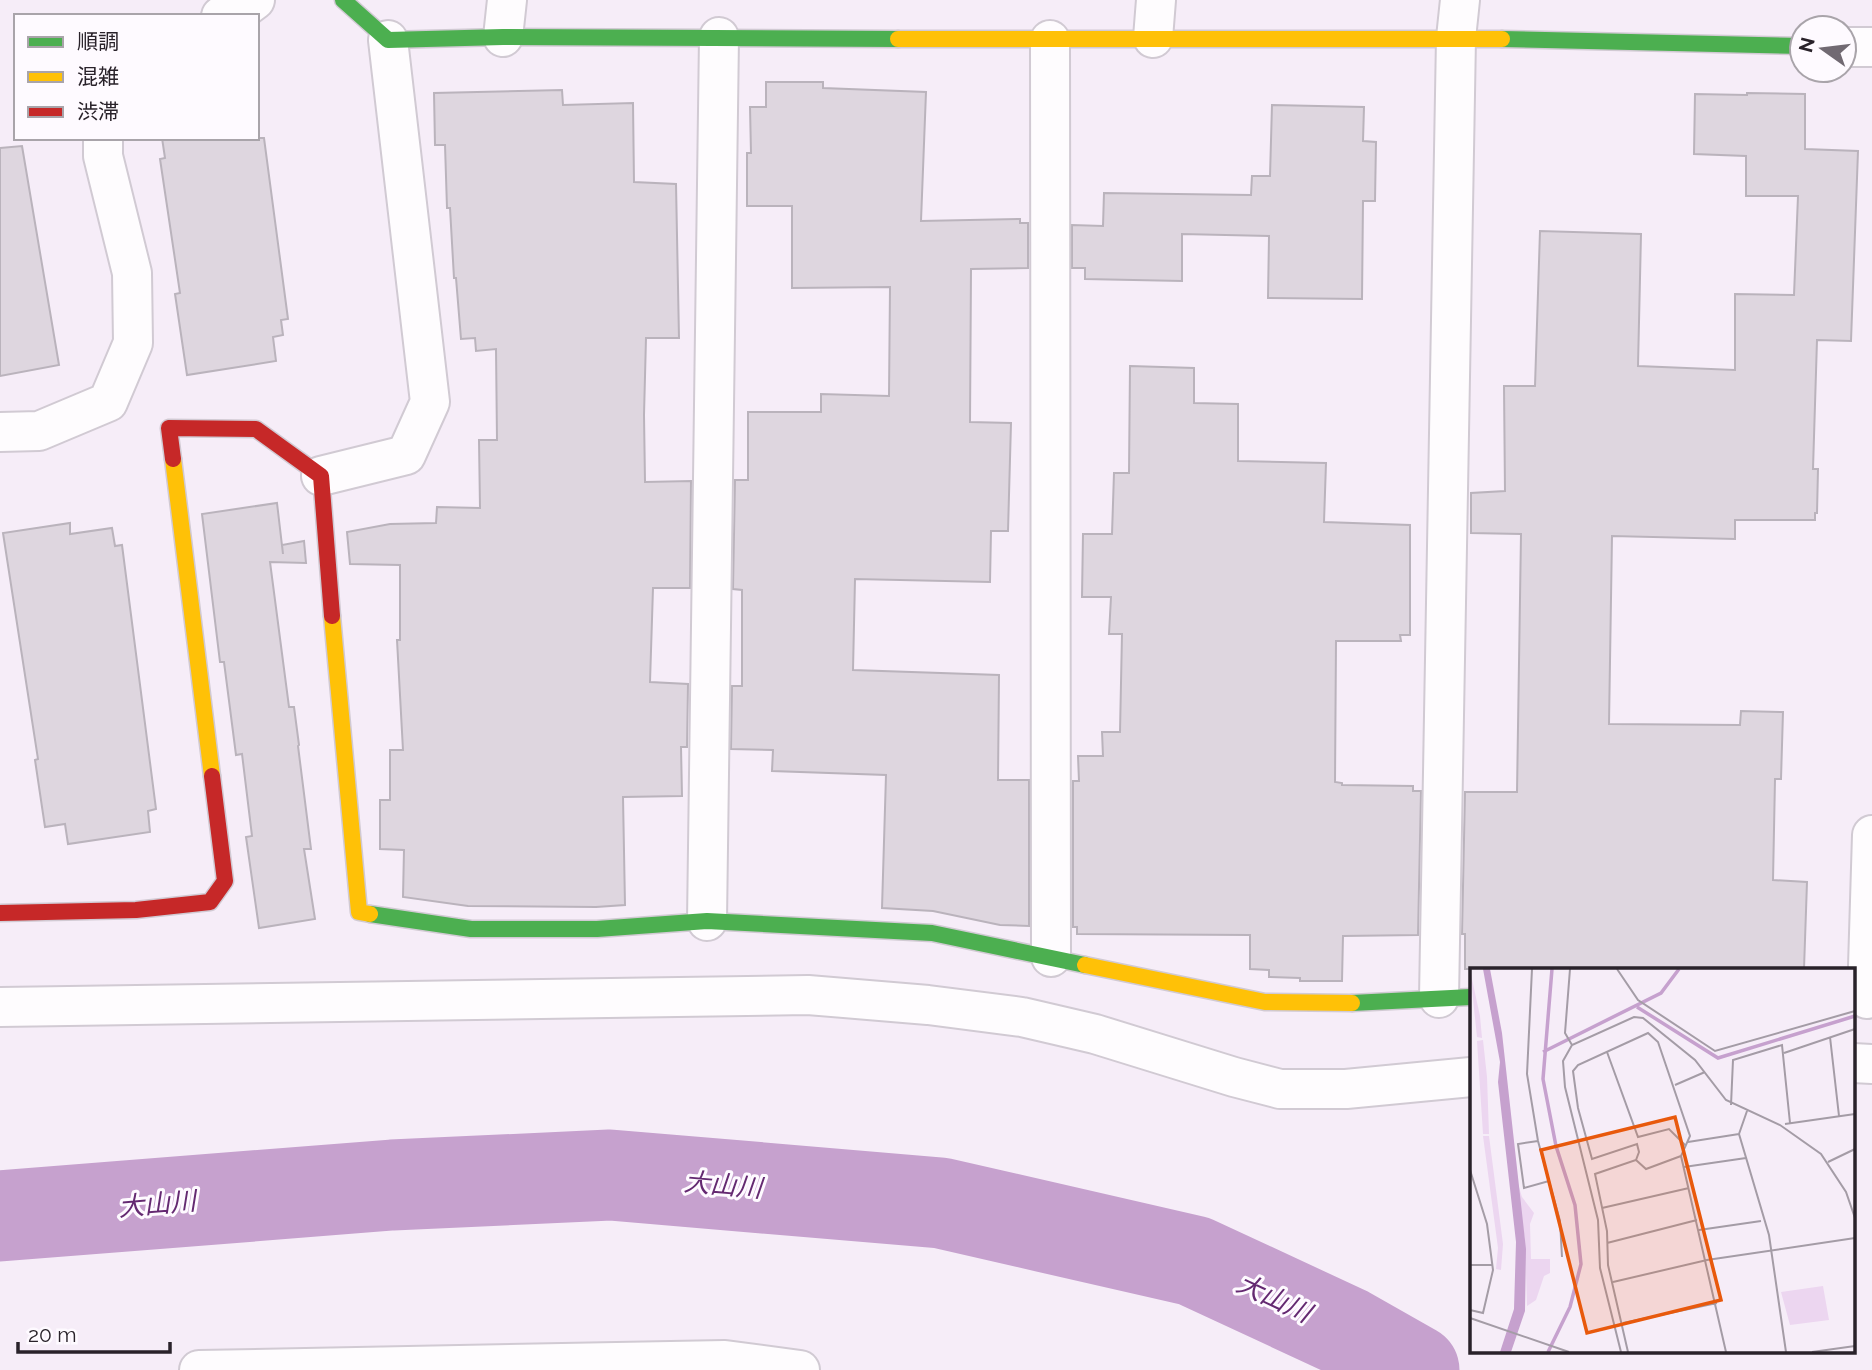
<svg xmlns="http://www.w3.org/2000/svg" width="1872" height="1370" font-family="Raleway,'Noto Sans JP',sans-serif">
  <style>
    .lines { fill: none; stroke-linecap: round; stroke-linejoin: round }
    .river { stroke: #c6a1ce; stroke-width: 91 }
    .building { fill: #ded6df; stroke: #bab3bc; stroke-width: 2 }
    .street-casing { stroke: #d1cad3; stroke-width: 42 }
    .fast-casing { stroke: #d1cad3; stroke-width: 19 }
    .slow-casing { stroke: #d1cad3; stroke-width: 19 }
    .jam-casing { stroke: #d1cad3; stroke-width: 19 }
    .street { stroke: #fefcfe; stroke-width: 38 }
    .fast { stroke: #4caf50; stroke-width: 16 }
    .slow { stroke: #ffc107; stroke-width: 16 }
    .jam { stroke: #c62828; stroke-width: 16 }
    .labels { text-anchor: middle; stroke-width: 6; stroke-linejoin: round; paint-order: stroke }
    .water-label { font-size: 26px; font-style: italic; fill: #642971; stroke: #fefaff }
    .inset-river { fill: none; stroke: #c6a1ce; stroke-width: 3.5 }
    .inset-road { fill: none; stroke: #a49ca6; stroke-width: 2 }
    .view { fill: #e8590c; fill-opacity: 0.15; stroke: #e8590c; stroke-width: 3.5 }
    .inset-edge { fill: none; stroke: #29222a; stroke-width: 3.5 }
  </style>
  <rect width="100%" height="100%" fill="#f6edf8"/>
  <g class="lines">
    <path class="river" d="M 0,1216 L 392,1185 L 610,1175 L 941,1203 L 1194,1261 L 1347,1332 L 1414,1370"/>
  </g>
  <path class="building" d="M 766,82 L 823,82 L 823,88 L 926,92 L 921,221 L 1020,219 L 1020,223 L 1028,223 L 1028,268 L 971,269 L 970,422 L 1011,423 L 1008,531 L 991,531 L 990,582 L 855,579 L 853,670 L 999,675 L 998,780 L 1029,780 L 1029,926 L 1000,925 L 933,911 L 882,908 L 886,775 L 772,771 L 773,750 L 731,749 L 732,686 L 742,686 L 742,590 L 733,589 L 735,480 L 748,480 L 748,412 L 821,412 L 821,394 L 889,396 L 890,287 L 792,288 L 792,206 L 747,206 L 747,153 L 751,153 L 750,107 L 766,107 Z
    M 562,90 L 563,105 L 633,103 L 634,182 L 676,184 L 679,338 L 646,338 L 644,415 L 645,482 L 691,481 L 690,588 L 653,588 L 650,682 L 688,684 L 687,747 L 681,747 L 682,796 L 623,797 L 625,905 L 596,907 L 468,906 L 403,897 L 404,850 L 380,849 L 380,800 L 390,800 L 390,750 L 403,750 L 397,640 L 400,640 L 400,565 L 350,564 L 347,532 L 390,524 L 436,523 L 437,507 L 480,508 L 479,440 L 497,440 L 496,349 L 476,351 L 475,338 L 461,339 L 456,278 L 454,278 L 450,208 L 447,208 L 445,145 L 435,145 L 434,93 Z
    M 1747,93 L 1805,94 L 1805,149 L 1858,151 L 1851,341 L 1817,340 L 1813,469 L 1818,469 L 1817,513 L 1815,513 L 1815,520 L 1735,520 L 1735,539 L 1612,536 L 1609,724 L 1740,725 L 1741,711 L 1783,712 L 1781,779 L 1775,779 L 1773,880 L 1807,882 L 1804,969 L 1465,969 L 1465,934 L 1462,934 L 1465,792 L 1517,792 L 1521,534 L 1471,533 L 1471,493 L 1505,491 L 1504,386 L 1535,386 L 1540,231 L 1641,234 L 1638,366 L 1735,370 L 1735,294 L 1794,295 L 1798,196 L 1746,196 L 1746,156 L 1694,154 L 1695,94 L 1747,95 Z
    M 1272,105 L 1364,107 L 1363,141 L 1376,142 L 1375,201 L 1363,201 L 1362,299 L 1268,298 L 1269,236 L 1182,234 L 1182,281 L 1085,279 L 1085,268 L 1072,268 L 1072,225 L 1103,226 L 1104,193 L 1251,195 L 1252,176 L 1270,176 Z
    M 162,138 L 264,138 L 288,319 L 281,320 L 283,335 L 273,337 L 276,361 L 187,375 L 175,294 L 180,293 L 160,159 L 165,158 Z
    M 22,146 L 59,365 L 0,376 L 0,148 Z
    M 1130,366 L 1194,368 L 1194,403 L 1238,404 L 1238,461 L 1326,463 L 1324,522 L 1410,525 L 1410,635 L 1400,635 L 1401,641 L 1336,641 L 1335,782 L 1342,783 L 1342,785 L 1413,786 L 1413,791 L 1421,791 L 1418,935 L 1343,936 L 1342,981 L 1300,981 L 1300,978 L 1269,977 L 1269,970 L 1250,969 L 1250,935 L 1077,934 L 1077,927 L 1073,927 L 1073,781 L 1079,781 L 1078,756 L 1103,756 L 1102,732 L 1120,732 L 1122,634 L 1109,634 L 1111,597 L 1082,597 L 1083,534 L 1112,534 L 1114,473 L 1129,473 Z
    M 277,503 L 283,554 L 282,545 L 304,541 L 306,563 L 270,562 L 289,707 L 294,707 L 299,745 L 298,746 L 311,849 L 304,849 L 315,919 L 259,928 L 246,837 L 252,836 L 242,754 L 236,755 L 224,662 L 220,662 L 202,514 Z
    M 70,523 L 70,534 L 112,528 L 115,546 L 122,545 L 156,809 L 148,811 L 150,832 L 68,844 L 65,824 L 45,827 L 35,760 L 38,759 L 3,533 Z"/>
  <g class="lines">
    <defs>
      <path id="street" d="M 221,16 L 239,12 L 255,0
        M 503,37 L 507,0
        M 1153,38 L 1156,0
        M 1050,40 L 1051,957
        M 1844,47 L 1872,47
        M 0,432 L 39,431 L 108,402 L 133,343 L 132,273 L 103,156 L 103,138
        M 321,476 L 406,455 L 430,402 L 388,40
        M 707,921 L 719,37
        M 1439,998 L 1456,38 L 1460,0
        M 1867,999 L 1872,835
        M 0,1007 L 808,995 L 928,1005 L 1022,1017 L 1095,1034 L 1234,1077 L 1280,1089 L 1346,1089 L 1471,1077
        M 1853,1063 L 1872,1064
        M 199,1370 L 725,1360 L 800,1370"/>
      <path id="fast" d="M 343,0 L 388,40 L 503,37 L 898,39
        M 1502,39 L 1802,46
        M 370,914 L 471,929 L 597,929 L 707,921 L 932,933 L 1085,965
        M 1352,1003 L 1471,997"/>
      <path id="slow" d="M 898,39 L 1502,39
        M 173,459 L 212,776
        M 332,616 L 359,912 L 370,914
        M 1085,965 L 1265,1002 L 1352,1003"/>
      <path id="jam" d="M 173,459 L 169,428 L 256,429 L 321,476 L 332,616
        M 0,913 L 136,910 L 210,902 L 225,881 L 212,776"/>
    </defs>
    <use href="#street" class="street-casing"/>
    <use href="#fast" class="fast-casing"/>
    <use href="#slow" class="slow-casing"/>
    <use href="#jam" class="jam-casing"/>
    <use href="#street" class="street"/>
    <use href="#fast" class="fast"/>
    <use href="#slow" class="slow"/>
    <use href="#jam" class="jam"/>
  </g>
  <g class="labels">
    <g class="water-label">
      <text transform="translate(723 1185) rotate(5)" y="9">大山川</text>
      <text transform="translate(157 1204) rotate(-5)" y="9">大山川</text>
      <text transform="translate(1274 1298) rotate(25)" y="9">大山川</text>
    </g>
  </g>
  <g transform="translate(1470 968)">
    <rect width="385" height="385" fill="#f6edf8"/>
    <path d="M 0,2 L 10,48 L 12,70 L 7,69 ZM 13,72 L 17,109 L 19,166 L 13,166 L 7,73 ZM 13,168 L 19,168 L 33,276 L 31,302 L 26,301 L 28,280 ZM 44,203 L 52,229 L 64,245 L 60,256 L 61,291 L 80,291 L 80,305 L 74,308 L 66,332 L 57,338 L 55,272 ZM 353,318 L 359,352 L 320,357 L 311,324 Z" fill="#ecd6f0"/>
    <path d="M 13,1 L 20,1 L 32,65 L 56,281 L 55,343 L 41,384 L 30,384 L 44,341 L 46,274 L 28,114 L 30,94 Z" fill="#c6a1ce"/>
    <path class="inset-river" d="M 167,39 L 248,90 L 385,48M 73,84 L 191,25 L 209,1M 78,384 L 100,339 L 111,296 L 105,237 L 86,178 L 73,111 L 82,1"/>
    <path class="inset-road" d="M 62,1 L 57,106 L 68,173 L 90,253 L 92,289M 100,1 L 95,65 L 102,77M 147,1 L 168,32 L 245,83 L 385,43M 360,69 L 369,148M 137,84 L 168,169 L 199,161 L 216,178M 314,85 L 385,61M 205,117 L 235,104M 261,137 L 263,92 L 312,77 L 320,155M 277,143 L 269,166 L 299,267 L 316,384M 315,156 L 385,146M 68,173 L 48,176 L 54,220 L 79,213M 218,174 L 269,166M 166,192 L 176,201 L 211,188M 358,194 L 385,181M 214,199 L 276,190M 0,202 L 17,256 L 23,302 L 13,345 L 0,342M 132,240 L 219,220M 229,262 L 291,253M 137,275 L 227,252M 0,297 L 23,297M 143,314 L 237,292 L 385,270M 0,350 L 99,384M 153,355 L 247,335M 151,384 L 130,300 L 128,252 L 95,119 L 93,93 L 102,77 L 164,49 L 173,50 L 225,92 L 256,132 L 310,157 L 351,186 L 376,224 L 385,250M 158,384 L 138,297 L 137,263 L 125,206 L 166,192 L 169,184 L 167,176 L 122,191 L 108,140 L 103,103 L 108,97 L 178,65 L 188,74 L 220,168 L 211,188 L 256,384M 342,384 L 385,378"/>
    <path class="view" d="M 205,149 L 251,332 L 117,365 L 71,182 Z"/>
    <rect width="385" height="385" class="inset-edge"/>
  </g>
  <rect x="14" y="14" width="245" height="126" fill="#fefaff" stroke="#a9a4aa" stroke-width="2"/>
  <rect x="28" y="37" width="35" height="10" fill="#4caf50" stroke="#a9a4aa" stroke-width="2"/>
  <text x="77" y="49" font-size="21" fill="#29222a">順調</text>
  <rect x="28" y="72" width="35" height="10" fill="#ffc107" stroke="#a9a4aa" stroke-width="2"/>
  <text x="77" y="84" font-size="21" fill="#29222a">混雑</text>
  <rect x="28" y="107" width="35" height="10" fill="#c62828" stroke="#a9a4aa" stroke-width="2"/>
  <text x="77" y="119" font-size="21" fill="#29222a">渋滞</text>
  <g transform="translate(1823 49) rotate(284)"><circle r="33" fill="#fefaff" stroke="#a9a4aa" stroke-width="2"/>
  <path d="M0-5L12 26L0 18L-12 26Z" fill="#716972"/>
  <text y="-10" font-size="19" font-weight="bold" text-anchor="middle" fill="#29222a">N</text>
  </g>
  <path d="M18 1342v10h152v-10" fill="none" stroke="#29222a" stroke-width="3.5"/>
  <text x="28" y="1342" font-size="21" fill="#29222a" stroke="#fefaff" stroke-width="5" paint-order="stroke">20 m</text>
</svg>
